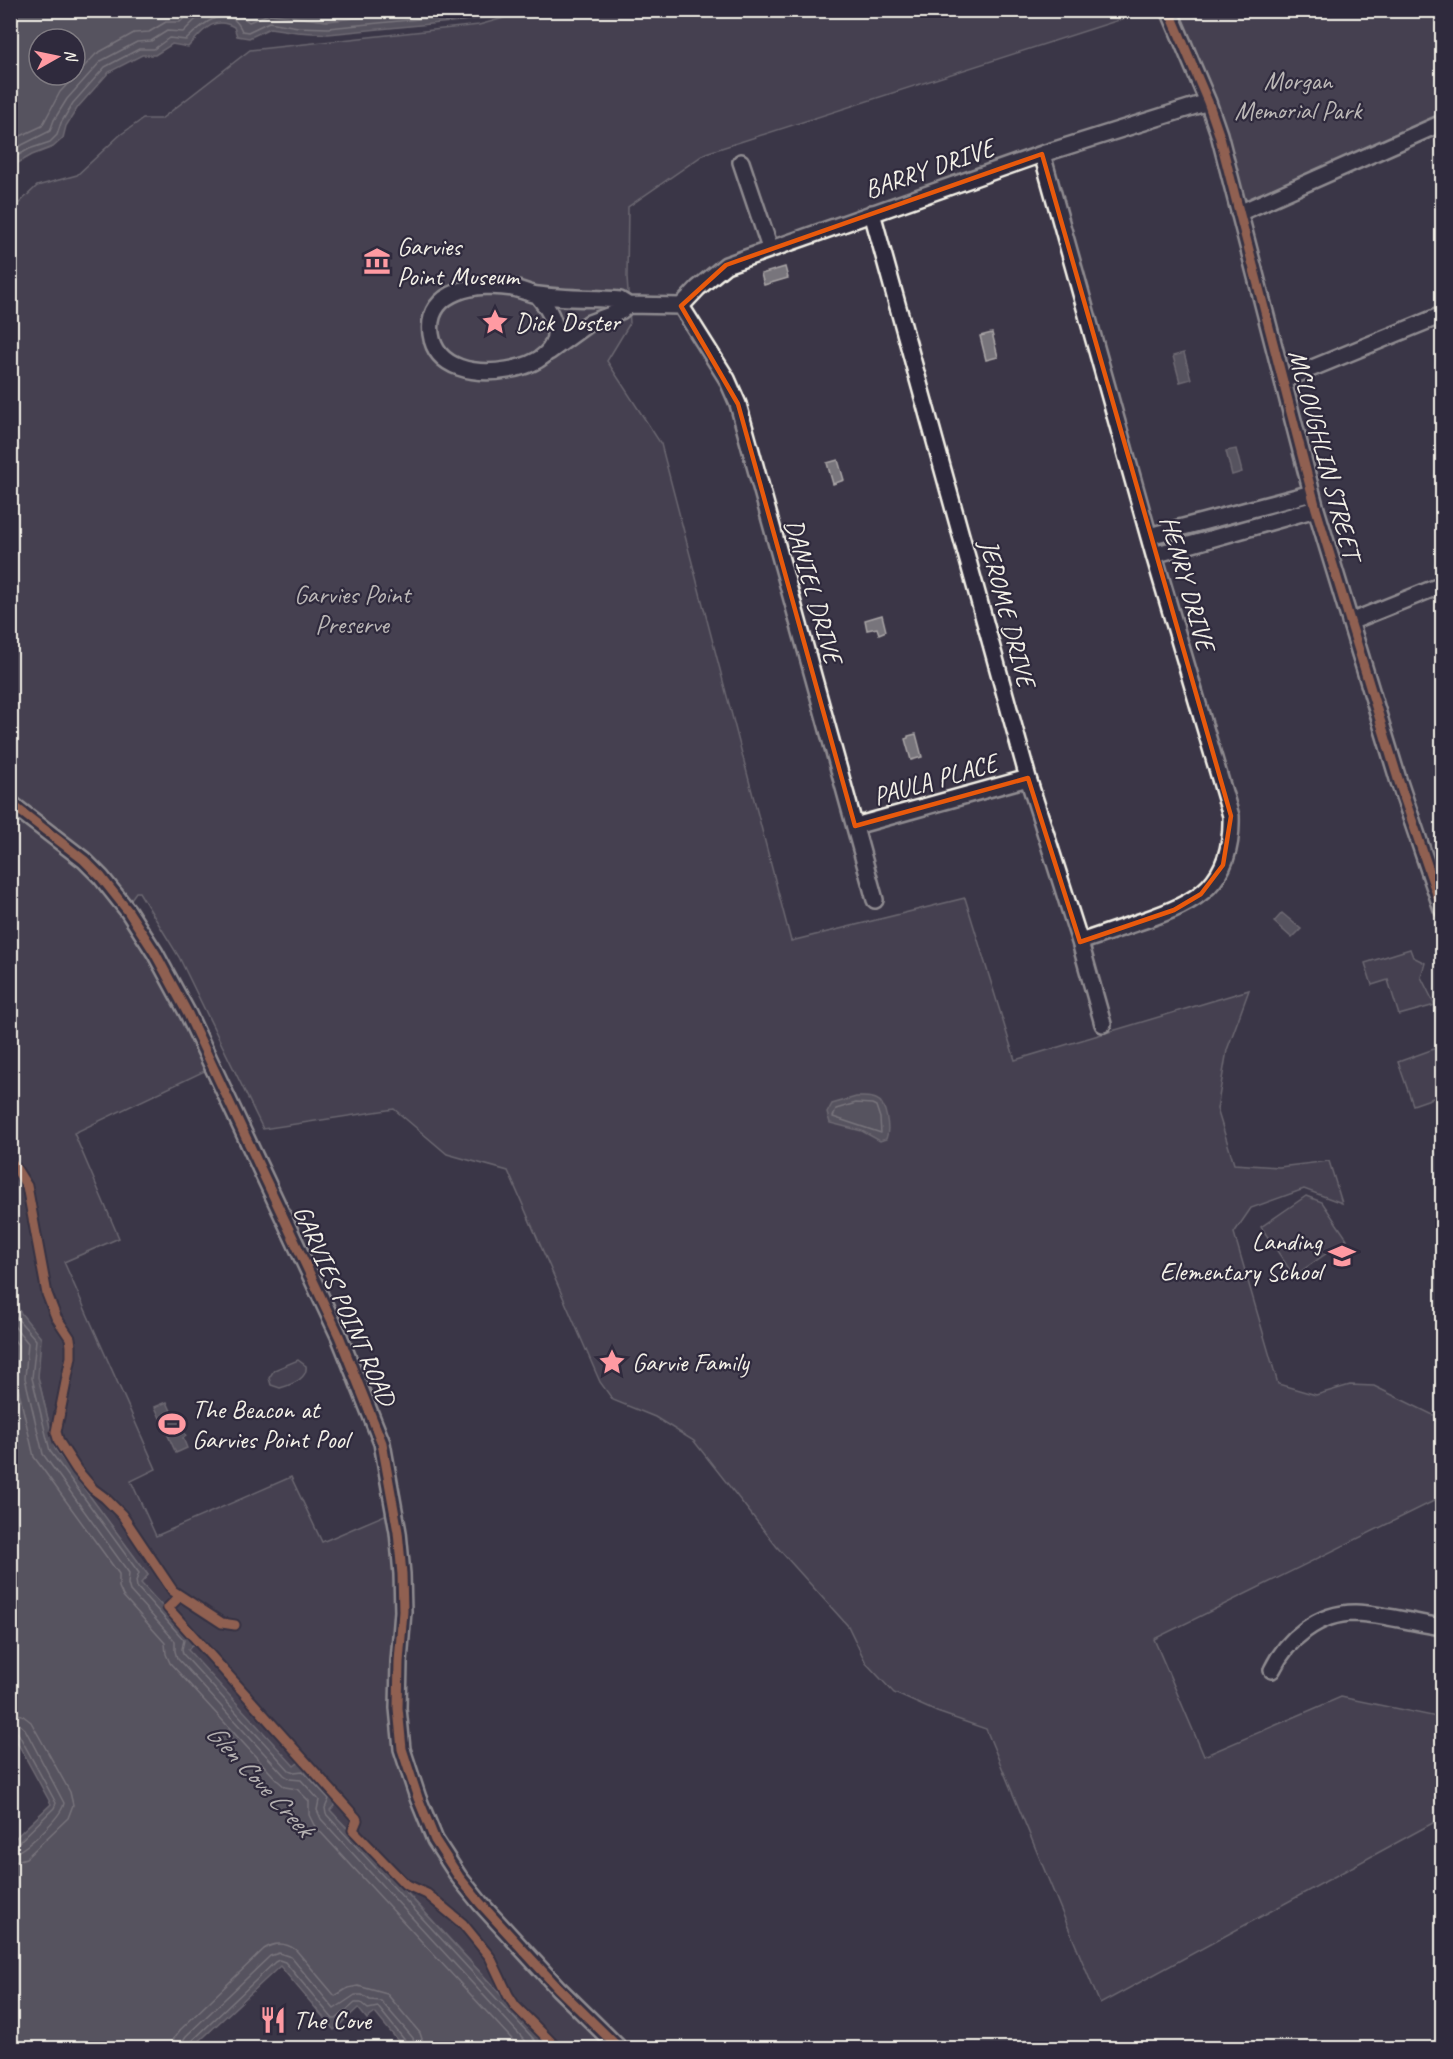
<svg xmlns="http://www.w3.org/2000/svg" width="1453" height="2059" font-family="Caveat,sans-serif">
  <style>
    .green { fill: #534e5c; stroke: #a4a0a2; stroke-width: 1.5 }
    .water { fill: #78747b; stroke: #aaa6a7; stroke-width: 1.5; fill-rule: evenodd }
    .lines { fill: none; stroke-linecap: round; stroke-linejoin: round }
    .shore { stroke: #c2bfbc; stroke-width: 1.5 }
    .street-casing { stroke: #f4f1e8; stroke-width: 20 }
    .street { stroke: #2f2a3d; stroke-width: 15 }
    .cycleway-casing { stroke: #2f2a3d; stroke-width: 13 }
    .cycleway { stroke: #f8935d; stroke-width: 9 }
    .marked { fill: none; stroke: #e8590c; stroke-width: 4.5; stroke-linejoin: round }
    .labels { text-anchor: middle; stroke-width: 4.5; stroke-linejoin: round; paint-order: stroke }
    .park-label { font-size: 26px; fill: #bcb8b7; stroke: #2f2a3d }
    .street-label { font-size: 26px; fill: #f4f1e8; stroke: #2f2a3d }
    .poi-label { font-size: 26px; fill: #f4f1e8; stroke: #2f2a3d; text-anchor: start }
    .water-label { font-size: 27px; font-style: italic; fill: #b6b2b2; stroke: #2f2a3d }
  </style>
  <rect width="100%" height="100%" fill="#3b3647"/>
  <filter id="ink" filterUnits="userSpaceOnUse"><feTurbulence type="fractalNoise" baseFrequency=".0167" numOctaves="2"/><feDisplacementMap in="SourceGraphic" scale="12" xChannelSelector="R" yChannelSelector="G"/><feConvolveMatrix kernelMatrix="1 2 1 2 8 2 1 2 1" color-interpolation-filters="sRGB"/></filter>
  <g filter="url(#ink)">
    <path class="green" d="M 532,10 L 1147,11 L 706,153 L 628,207 L 627,277 L 630,323 L 607,361 L 661,444 L 791,941 L 965,898 L 1015,1060 L 1249,990 L 1227,1050 L 1217,1109 L 1234,1164 L 1279,1167 L 1329,1161 L 1342,1203 L 1304,1189 L 1251,1208 L 1234,1233 L 1278,1384 L 1316,1395 L 1350,1385 L 1374,1386 L 1433,1415 L 1442,1413 L 1442,1497 L 1154,1639 L 1204,1756 L 1341,1697 L 1442,1718 L 1442,1818 L 1100,2004 L 986,1729 L 937,1712 L 894,1693 L 866,1663 L 848,1626 L 777,1547 L 694,1441 L 655,1417 L 613,1400 L 600,1382 L 508,1171 L 447,1154 L 394,1109 L 263,1129 L 179,957 L 139,892 L 136,892 L 121,913 L 213,1067 L 74,1133 L 119,1238 L 64,1262 L 156,1469 L 131,1481 L 156,1536 L 291,1477 L 322,1542 L 394,1511 L 404,1748 L 456,1872 L 617,2048 L 550,2048 L 351,1832 L 174,1649 L 133,1590 L 148,1575 L 55,1449 L 38,1377 L 39,1360 L 11,1290 L 11,1263 L 16,1246 L 10,1219 L 10,216 L 16,206 L 37,186 L 77,175 L 120,135 L 143,119 L 161,119 L 250,50 L 479,25 Z
      M 1168,11 L 1442,11 L 1442,122 L 1240,211 Z
      M 1281,508 L 1282,511 L 1190,536 L 1188,534 Z
      M 1410,949 L 1413,957 L 1425,963 L 1421,977 L 1435,1005 L 1399,1015 L 1388,980 L 1372,985 L 1365,963 Z
      M 1442,1046 L 1442,1095 L 1413,1105 L 1398,1062 Z
      M 1306,1196 L 1322,1202 L 1347,1239 L 1294,1276 L 1261,1227 Z
      M 298,1360 L 306,1366 C 308,1379 291,1385 280,1388 L 271,1385 L 269,1378 L 274,1370 Z"/>
    <path class="water" d="M 10,11 L 11,10 L 530,11 L 461,21 L 328,34 L 297,32 L 270,28 L 249,38 L 237,36 L 234,27 C 213,15 202,32 188,47 L 172,44 L 155,55 L 142,55 L 109,72 L 78,107 L 66,126 L 63,138 L 53,147 L 32,155 L 11,167 ZM 39,39 L 75,39 L 75,75 L 39,75 Z
      M 785,267 L 788,278 L 764,285 L 761,274 Z
      M 992,333 L 998,357 L 986,360 L 980,336 Z
      M 1184,353 L 1191,379 L 1180,382 L 1173,356 Z
      M 1236,449 L 1242,472 L 1232,475 L 1226,451 Z
      M 838,460 L 844,480 L 833,484 L 827,463 Z
      M 882,615 L 886,631 L 879,634 L 877,628 L 867,630 L 865,620 Z
      M 916,734 L 922,757 L 911,760 L 905,739 L 908,738 L 908,736 Z
      M 1282,913 L 1301,929 L 1292,938 L 1274,922 Z
      M 856,1097 C 862,1097 870,1096 876,1099 C 887,1103 890,1130 886,1139 L 880,1141 L 862,1131 L 830,1123 L 827,1113 L 832,1104 Z
      M 11,1290 L 16,1307 L 41,1338 L 38,1377 L 55,1449 L 148,1575 L 141,1583 L 195,1642 L 188,1650 L 294,1766 L 302,1760 L 339,1801 L 330,1810 L 550,2048 L 404,2048 L 375,2013 L 367,2019 L 358,2008 L 334,2030 L 280,1966 L 192,2048 L 11,2048 L 11,1842 L 51,1804 L 11,1731 Z
      M 167,1402 L 172,1413 L 175,1412 L 186,1436 L 183,1438 L 187,1448 L 176,1453 L 155,1407 Z"/>
    <g class="lines">
      <path class="shore" d="M 233,10 L 249,22 L 269,14 L 327,21 L 434,10
        M 10,141 L 42,126 L 60,92 L 96,54 L 134,33 L 149,32 L 166,22 L 180,22 L 193,10
        M 10,151 L 50,131 L 54,120 L 67,99 L 101,61 L 137,42 L 151,41 L 167,31 L 183,32 L 195,20 L 210,10
        M 10,160 L 29,149 L 50,142 L 57,135 L 61,123 L 73,103 L 105,67 L 139,49 L 154,49 L 169,38 L 186,40 C 201,25 229,0 242,31 L 248,32 L 269,22 L 298,27 L 328,28 L 460,15 L 492,10
        M 856,1103 L 872,1104 L 876,1106 L 880,1118 L 881,1133 L 833,1117 L 836,1109 Z
        M 10,1310 L 36,1340 L 32,1378 L 50,1451 L 139,1573 L 136,1581 L 137,1587 L 184,1640 L 182,1649 L 183,1654 L 289,1770 L 294,1772 L 303,1771 L 329,1799 L 325,1808 L 326,1814 L 542,2048
        M 10,1321 L 28,1343 L 25,1378 L 43,1454 L 129,1573 L 128,1584 L 130,1591 L 175,1641 L 175,1651 L 177,1658 L 284,1775 L 290,1779 L 301,1780 L 319,1800 L 317,1810 L 321,1819 L 532,2048
        M 10,1335 L 18,1345 L 16,1379 L 34,1457 L 119,1574 L 119,1587 L 123,1596 L 165,1643 L 166,1654 L 170,1663 L 278,1781 L 285,1787 L 297,1789 L 309,1801 L 309,1815 L 314,1825 L 520,2048
        M 10,1713 L 22,1715 L 31,1722 L 70,1792 L 73,1805 L 68,1818 L 26,1858 L 10,1863
        M 10,1722 L 18,1723 L 25,1729 L 64,1803 C 62,1816 24,1853 10,1854
        M 10,1729 L 18,1733 L 56,1803 L 54,1808 L 17,1844 L 10,1846
        M 172,2048 L 174,2038 L 180,2030 L 264,1949 C 275,1942 285,1942 296,1950 L 335,1996 L 348,1988 L 358,1986 L 387,1994 L 420,2033 L 425,2048
        M 181,2048 L 182,2042 L 186,2036 L 270,1956 L 279,1953 L 291,1957 L 334,2009 L 355,1995 L 362,1995 L 370,2000 L 381,2001 L 413,2038 L 416,2048
        M 189,2048 L 191,2042 L 275,1962 L 279,1960 L 285,1962 L 333,2019 L 336,2019 L 355,2003 L 361,2003 L 368,2009 L 378,2007 L 407,2043 L 408,2048"/>
      <defs>
        <path id="street" d="M 1169,10 L 1208,102 L 1219,134 L 1316,509 L 1398,779 L 1442,909
          M 1042,154 L 1154,555 L 1231,816 C 1233,883 1199,902 1142,921 C 1121,928 1101,935 1080,942
          M 741,162 L 770,248
          M 872,213 L 1028,778 L 1080,942 L 1103,1024
          M 1239,213 L 1442,123
          M 537,295 C 571,334 555,362 507,370 C 477,375 436,370 431,334 C 425,289 480,282 512,288 C 521,289 529,294 538,295 C 565,299 593,298 620,300 L 628,305 L 681,306
          M 681,306 L 727,379 L 738,404 L 875,900
          M 681,306 L 698,288 L 726,265 L 1042,154 L 1208,102
          M 549,352 L 589,323 L 621,311 L 628,305
          M 1283,380 L 1442,315
          M 1149,536 L 1312,493
          M 1154,555 L 1316,509
          M 1350,622 L 1442,585
          M 10,803 L 84,860 L 101,877 L 128,911 L 155,953 L 188,1014 L 339,1336 L 382,1443 L 387,1471 L 398,1532 L 402,1574 L 403,1611 L 399,1662 L 398,1708 L 402,1749 L 418,1798 L 435,1840 L 459,1877 L 480,1903 L 558,1988 L 619,2048
          M 855,826 L 1028,778
          M 1272,1670 C 1287,1639 1318,1613 1355,1613 C 1383,1614 1415,1623 1442,1627"/>
      </defs>
      <use href="#street" class="street-casing"/>
      <use href="#street" class="street"/>
      <defs>
        <path id="cycleway" d="M 1169,10 L 1208,102 L 1219,134 L 1316,509 L 1398,779 L 1442,909
          M 10,803 L 84,860 L 101,877 L 128,911 L 155,953 L 188,1014 L 339,1336 L 382,1443 L 387,1471 L 398,1532 L 402,1574 L 403,1611 L 399,1662 L 398,1708 L 402,1749 L 418,1798 L 435,1840 L 459,1877 L 480,1903 L 558,1988 L 619,2048
          M 10,1159 L 27,1186 L 47,1294 L 56,1317 L 70,1338 L 71,1346 L 71,1357 L 56,1432 L 59,1442 L 77,1470 L 93,1489 L 105,1498 L 122,1515 L 173,1591 L 222,1623 L 235,1625
          M 180,1596 L 168,1608 L 356,1818 L 357,1820 L 353,1830 L 405,1884 L 427,1894 L 463,1924 L 490,1957 L 508,1995 L 515,2006 L 557,2048"/>
      </defs>
      <use href="#cycleway" class="cycleway-casing"/>
      <use href="#cycleway" class="cycleway"/>
    </g>
  </g>
  <path d="M0 0H1453V2059H0ZM 1042,154 L 1231,816 L 1223,865 L 1201,894 L 1174,910 L 1080,942 L 1028,778 L 855,826 L 738,404 L 681,306 L 726,265 Z" fill="#3b3647" fill-opacity=".55" fill-rule="evenodd"/>
  <path class="marked" d="M 1042,154 L 1231,816 L 1223,865 L 1201,894 L 1174,910 L 1080,942 L 1028,778 L 855,826 L 738,404 L 681,306 L 726,265 Z"/>
  <defs>
    <symbol id="museum-bare" viewBox="-9 -9 18 18"><path d="M0-6L6-3V-2H-6V-3ZM-5-1h2V3h-2ZM-1-1h2V3h-2ZM3-1h2V3H3ZM-6 4H6V6H-6Z" fill="#ff9aa2" stroke="#2f2a3d" stroke-width="2.5" paint-order="stroke"/></symbol>
    <symbol id="sight-bare" viewBox="-9 -9 18 18"><path d="M0-6L1.8-2.2L6-1.7L2.9 1.2L3.7 5.4L0 3.3L-3.7 5.4L-2.9 1.2L-6-1.7L-1.8-2.2Z" fill="#ff9aa2" stroke="#2f2a3d" stroke-width="2.5" paint-order="stroke"/></symbol>
    <symbol id="school-bare" viewBox="-9 -9 18 18"><path d="M0-5L7-2L0 1L-7-2ZM-4 1L0 2.5L4 1V4Q0 6-4 4Z" fill="#ff9aa2" stroke="#2f2a3d" stroke-width="2.5" paint-order="stroke"/></symbol>
    <symbol id="stadium-bare" viewBox="-9 -9 18 18"><path d="M0-5a6.5 5 0 1 0 0 10a6.5 5 0 1 0 0-10ZM-3.5-1.8h7v3.6h-7Z" fill="#ff9aa2" stroke="#2f2a3d" stroke-width="2.5" paint-order="stroke"/></symbol>
    <symbol id="restaurant-bare" viewBox="-9 -9 18 18"><path d="M-5-6h1v4h1v-4h1v4h1v-4h1v5L-1.5 .5V6h-2V.5L-5-1ZM5-6V6H3V1.5H1.5Q1.5-4 5-6Z" fill="#ff9aa2" stroke="#2f2a3d" stroke-width="2.5" paint-order="stroke"/></symbol>
  </defs>
  <g fill-rule="evenodd">
    <use href="#museum-bare" x="358" y="242" width="38" height="38"/>
    <use href="#sight-bare" x="476" y="303" width="38" height="38"/>
    <use href="#school-bare" x="1323" y="1237" width="38" height="38"/>
    <use href="#sight-bare" x="593" y="1343" width="38" height="38"/>
    <use href="#stadium-bare" x="153" y="1405" width="38" height="38"/>
    <use href="#restaurant-bare" x="254" y="2001" width="38" height="38"/>
  </g>
  <g class="labels">
    <g class="park-label">
      <text x="1298" y="89">Morgan<tspan x="1298" dy="30">Memorial Park</tspan></text>
      <text x="352" y="603">Garvies Point<tspan x="352" dy="30">Preserve</tspan></text>
    </g>
    <g class="street-label">
      <text transform="translate(929 168) rotate(-19)" y="9">BARRY DRIVE</text>
      <text transform="translate(1325 454) rotate(75)" y="9">MCLOUGHLIN STREET</text>
      <text transform="translate(1188 583) rotate(74)" y="9">HENRY DRIVE</text>
      <text transform="translate(814 591) rotate(74)" y="9">DANIEL DRIVE</text>
      <text transform="translate(1008 613) rotate(75)" y="9">JEROME DRIVE</text>
      <text transform="translate(935 779) rotate(-16)" y="9">PAULA PLACE</text>
      <text transform="translate(345 1305) rotate(66)" y="9">GARVIES POINT ROAD</text>
    </g>
    <g class="poi-label">
      <text x="397" y="255">Garvies<tspan x="397" dy="30">Point Museum</tspan></text>
      <text x="515" y="331">Dick Doster</text>
      <text x="1322" y="1250" text-anchor="end">Landing<tspan x="1322" dy="30">Elementary School</tspan></text>
      <text x="632" y="1371">Garvie Family</text>
      <text x="192" y="1418">The Beacon at<tspan x="192" dy="30">Garvies Point Pool</tspan></text>
      <text x="293" y="2029">The Cove</text>
    </g>
    <g class="water-label">
      <text transform="translate(260 1780) rotate(47)" y="9">Glen Cove Creek</text>
    </g>
  </g>
  <rect width="1453" height="2059" fill="none" stroke="#2f2a3d" stroke-width="36"/>
  <rect x="18" y="18" width="1417" height="2023" fill="none" stroke="#f4f1e8" stroke-width="2" filter="url(#ink)"/>
  <g transform="translate(57 57) rotate(81)"><circle r="28" fill="#2f2a3d" stroke="#7e7a81" stroke-width="1.5"/>
  <path d="M0-4.5L10 22L0 15L-10 22Z" fill="#ff9aa2"/>
  <text y="-9" font-size="16" font-weight="bold" text-anchor="middle" fill="#f4f1e8">N</text>
  </g>
</svg>
